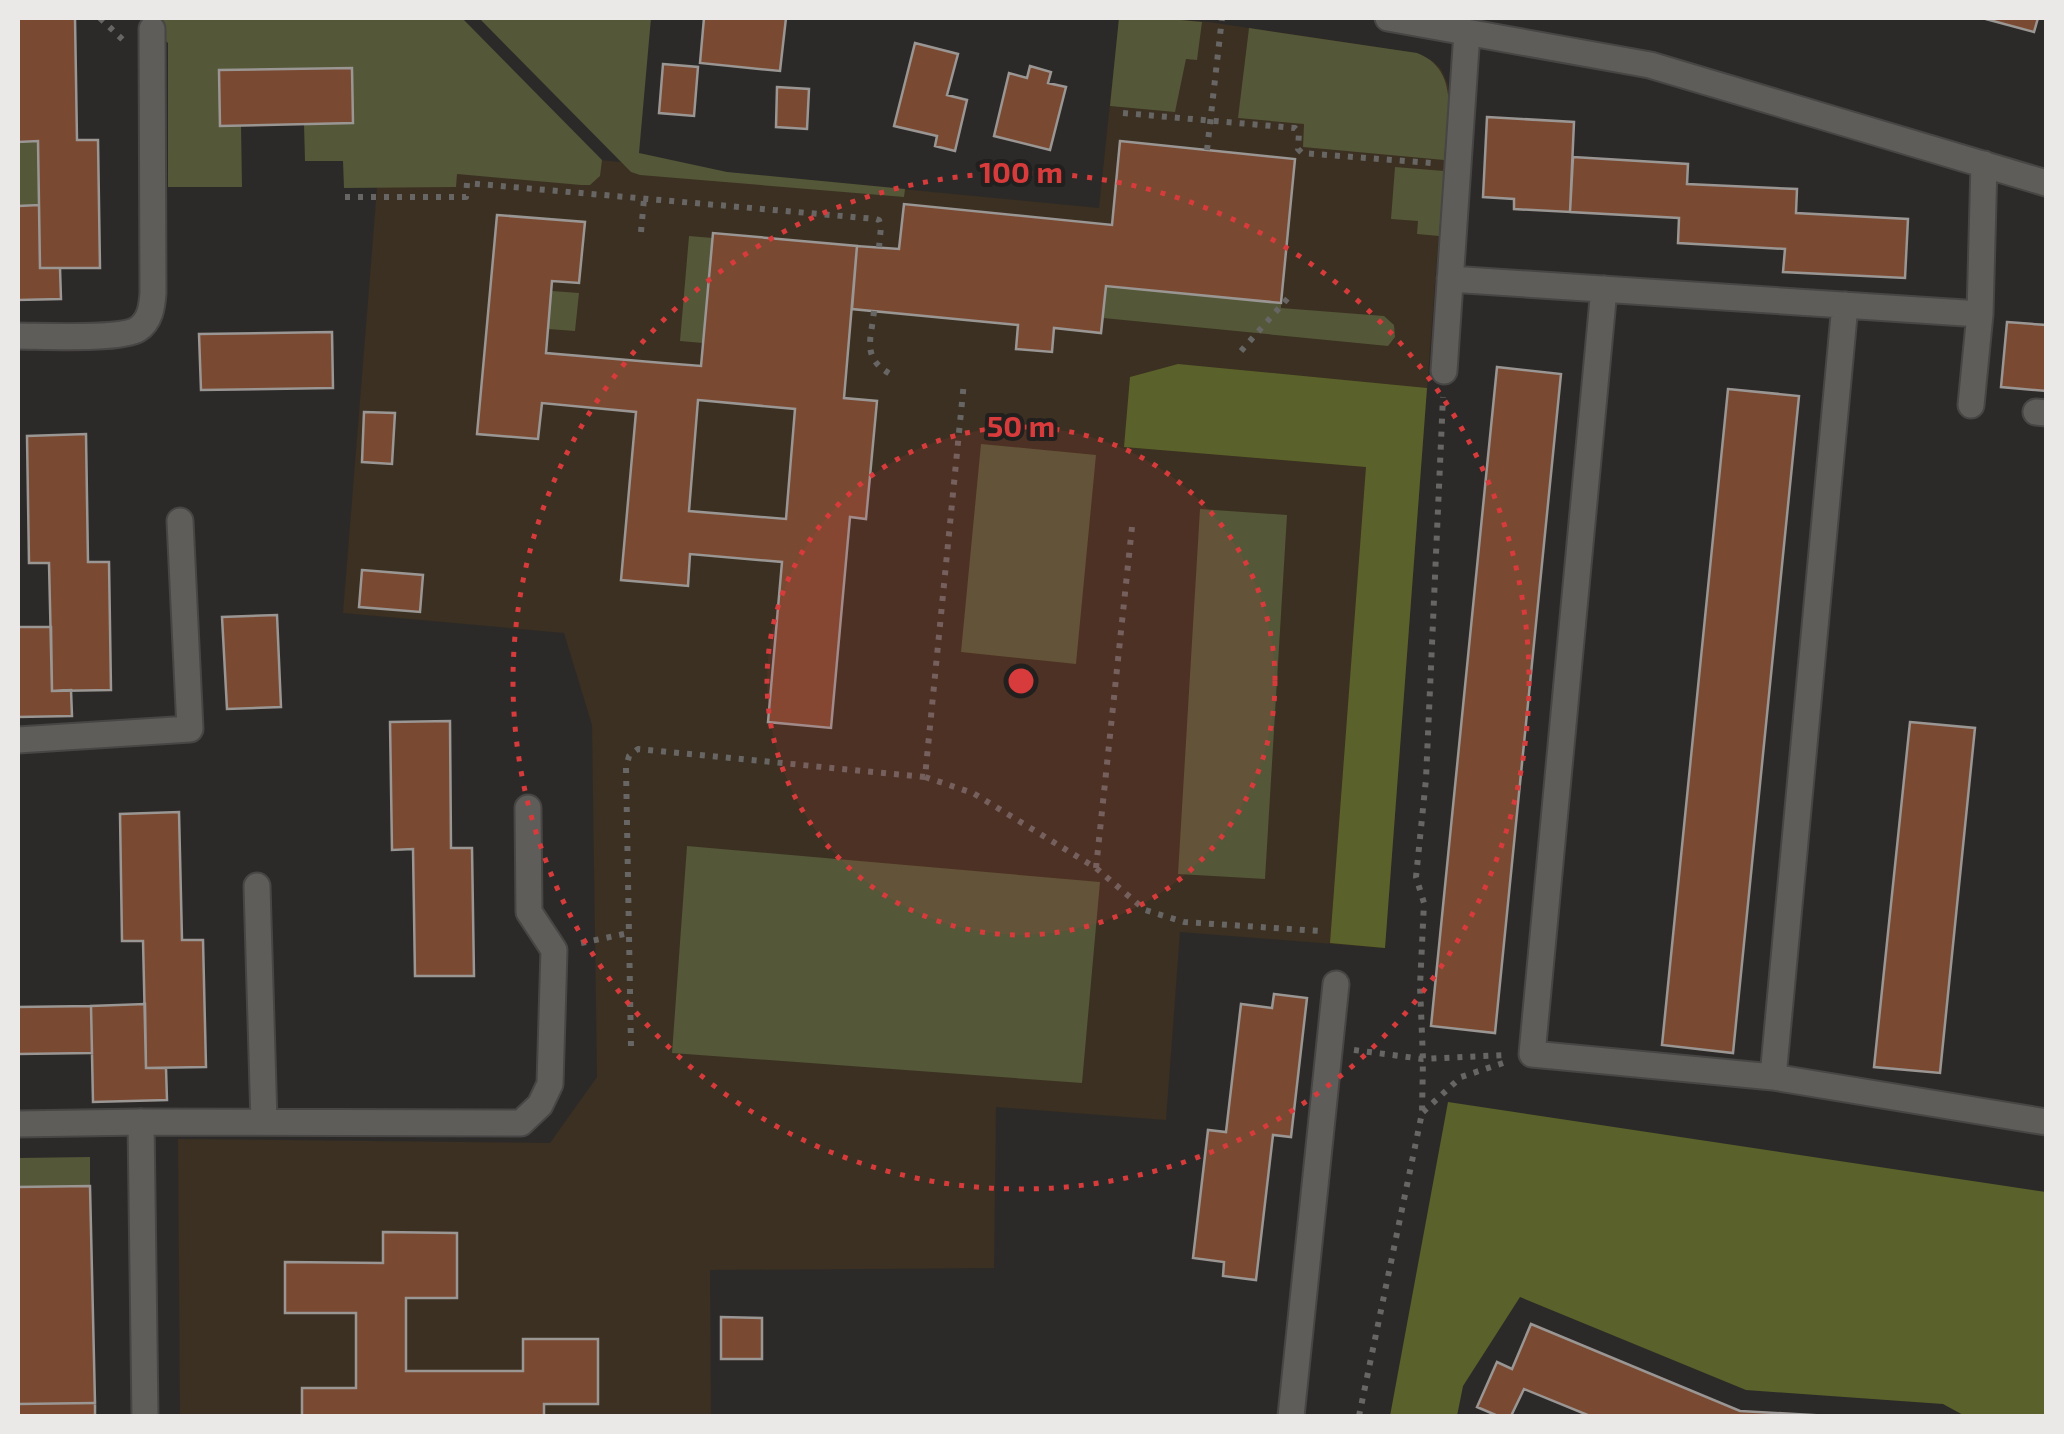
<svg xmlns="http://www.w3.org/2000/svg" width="2064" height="1434" font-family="'Exo 2',sans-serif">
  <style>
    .education { fill: #3b3021 }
    .green { fill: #545738 }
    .forest { fill: #5b612a }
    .building { fill: #7a4931; stroke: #9a9694; stroke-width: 2.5; fill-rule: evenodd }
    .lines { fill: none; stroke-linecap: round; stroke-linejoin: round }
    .minor-casing { stroke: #484645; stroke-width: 29 }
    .path { stroke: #686664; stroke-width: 6; stroke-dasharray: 5 8; stroke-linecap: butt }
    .minor { stroke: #5f5d5a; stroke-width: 25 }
    .ring { fill: none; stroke: #d83b3b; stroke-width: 5; stroke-dasharray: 5 10 }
    .centre { fill: #d83b3b; stroke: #22201e; stroke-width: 5 }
    .ring-label { font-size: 30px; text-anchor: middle; font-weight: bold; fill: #d83b3b; stroke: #22201e; stroke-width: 8; stroke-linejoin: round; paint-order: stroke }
  </style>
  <rect width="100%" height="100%" fill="#2c2a28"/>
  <path class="education" d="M 1119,18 L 1159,18 L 1209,22 L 1417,53 L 1434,62 L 1441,69 L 1448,84 L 1449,97 L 1385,948 L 1180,932 L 1166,1120 L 996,1107 L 994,1268 L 710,1270 L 711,1416 L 180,1416 L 178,1139 L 550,1143 L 597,1077 L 592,725 L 564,633 L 343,613 L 381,139 L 1099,208 Z"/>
  <path class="green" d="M 148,18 L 462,18 L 602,160 L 600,176 L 590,185 L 581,185 L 457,174 L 456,187 L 344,188 L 343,161 L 305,161 L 304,124 L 353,123 L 352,68 L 241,125 L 242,187 L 168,187 L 168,43 L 157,32 Z
    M 479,18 L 651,18 L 639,153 L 727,172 L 905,189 L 904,197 L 640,175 L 631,172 Z
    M 1119,18 L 1159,18 L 1202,22 L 1197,60 L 1186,59 L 1175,112 L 1110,106 Z
    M 1249,28 L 1417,53 C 1462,70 1447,122 1444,160 L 1303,147 L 1304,124 L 1238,118 Z
    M 38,141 L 39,205 L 18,206 L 18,142 Z
    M 1395,167 L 1444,171 L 1439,236 L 1417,234 L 1418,221 L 1391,219 Z
    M 689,236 L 713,238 L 703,343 L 680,341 Z
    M 1106,286 L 1281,303 L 1281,308 L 1384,316 L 1394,325 L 1395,337 L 1388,346 L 1103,318 Z
    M 552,291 L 579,293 L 575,331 L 548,329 Z
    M 981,444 L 1096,455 L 1076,664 L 961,652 Z
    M 1200,509 L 1287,515 L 1265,879 L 1178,874 Z
    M 687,846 L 1100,882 L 1082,1083 L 672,1053 Z
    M 90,1157 L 90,1186 L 18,1187 L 18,1158 Z"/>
  <path class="forest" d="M 1178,364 L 1427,388 L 1385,948 L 1330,943 L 1366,467 L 1124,447 L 1130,377 Z
    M 1448,1102 L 2046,1192 L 2046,1416 L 1965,1416 L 1943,1404 L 1746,1390 L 1520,1297 L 1463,1386 L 1457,1416 L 1390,1416 Z"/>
  <path class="building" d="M 18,18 L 75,18 L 77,140 L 98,140 L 100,268 L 40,268 L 38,141 L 18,142 Z
    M 704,18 L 786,18 L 780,71 L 700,63 Z
    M 1982,18 L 2038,18 L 2034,32 Z
    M 915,43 L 958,54 L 947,95 L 967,100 L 955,151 L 935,146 L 937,136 L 894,126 Z
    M 663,64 L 698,67 L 694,116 L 659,113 Z
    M 1030,66 L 1051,72 L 1048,83 L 1066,87 L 1050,150 L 994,136 L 1009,73 L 1027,78 Z
    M 352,68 L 353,123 L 220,126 L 219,70 Z
    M 777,87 L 809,89 L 807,129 L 776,127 Z
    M 1487,117 L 1574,122 L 1570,212 L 1514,209 L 1514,199 L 1483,197 Z
    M 1120,141 L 1295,159 L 1281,303 L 1106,286 L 1101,333 L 1054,328 L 1052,352 L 1016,349 L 1018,325 L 852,309 L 857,246 L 899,249 L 904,204 L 1112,225 Z
    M 1573,157 L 1688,164 L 1687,184 L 1797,189 L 1796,213 L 1908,219 L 1905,278 L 1783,272 L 1785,249 L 1678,243 L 1679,218 L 1570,212 Z
    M 39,205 L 40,268 L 60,268 L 61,299 L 18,300 L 18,206 Z
    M 497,215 L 585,222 L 579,283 L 552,281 L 546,353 L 663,363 L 701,366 L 713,233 L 857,246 L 844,398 L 877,401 L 866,519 L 850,517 L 831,728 L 768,722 L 782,562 L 690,554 L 688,586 L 621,580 L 636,412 L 542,403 L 538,439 L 477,434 ZM 698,400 L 795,409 L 786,519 L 689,511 Z
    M 2007,322 L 2046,325 L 2046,391 L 2001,387 Z
    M 332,332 L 333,388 L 201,390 L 199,334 Z
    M 1497,367 L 1561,374 L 1495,1033 L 1431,1026 Z
    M 1728,389 L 1799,396 L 1733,1053 L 1662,1045 Z
    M 364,412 L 395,413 L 392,464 L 362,462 Z
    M 86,434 L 88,562 L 109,562 L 111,690 L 52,691 L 49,563 L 29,563 L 27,436 Z
    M 362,570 L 423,575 L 420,612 L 359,607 Z
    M 277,615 L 281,707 L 227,709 L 222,617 Z
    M 18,627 L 51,627 L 52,691 L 71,690 L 72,716 L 18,717 Z
    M 450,721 L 451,848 L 472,848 L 474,976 L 415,976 L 413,849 L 392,850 L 390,722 Z
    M 1910,722 L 1975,728 L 1940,1073 L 1874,1067 Z
    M 179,812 L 182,940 L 203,940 L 206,1067 L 146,1068 L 143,941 L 122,941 L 120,814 Z
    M 1274,994 L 1307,998 L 1291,1137 L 1273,1135 L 1256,1280 L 1223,1276 L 1224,1262 L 1193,1258 L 1208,1130 L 1226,1132 L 1241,1004 L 1272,1008 Z
    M 145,1004 L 146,1068 L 166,1068 L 167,1100 L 93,1102 L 91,1006 Z
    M 91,1006 L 92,1053 L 18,1054 L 18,1007 Z
    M 90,1186 L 95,1403 L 18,1404 L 18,1187 Z
    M 383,1232 L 457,1233 L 457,1298 L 406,1298 L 406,1371 L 523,1371 L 523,1339 L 598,1339 L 598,1404 L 544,1404 L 544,1416 L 302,1416 L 302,1388 L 356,1388 L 356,1313 L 285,1313 L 285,1262 L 383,1263 Z
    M 721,1317 L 762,1318 L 762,1359 L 721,1359 Z
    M 1531,1324 L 1740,1411 L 1830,1416 L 1590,1416 L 1524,1389 L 1511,1416 L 1498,1416 L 1477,1407 L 1497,1362 L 1512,1369 Z
    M 95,1403 L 95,1416 L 18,1416 L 18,1404 Z"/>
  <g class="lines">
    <defs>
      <path id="minor" d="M 1388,18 L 1650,65 L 2046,183
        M 1450,279 L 1980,314
        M 1604,289 L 1532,1054 L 1773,1077 L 2046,1122
        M 18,336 C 42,336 122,340 138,329 C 150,321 152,307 153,293 L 152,29
        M 1444,371 L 1467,32
        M 1971,405 L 1980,314 L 1984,164
        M 2036,412 L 2046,413
        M 18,740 L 190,729 L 180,521
        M 257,886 L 264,1122
        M 1773,1077 L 1845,305
        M 141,1122 L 145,1416
        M 18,1124 L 141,1122 L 521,1123 L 540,1105 L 550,1084 L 554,950 L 529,912 L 528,808
        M 1291,1416 L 1336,984"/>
    </defs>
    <use href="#minor" class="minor-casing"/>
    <path class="path" d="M 100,18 L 124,41
      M 1123,113 L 1295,128 L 1299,132 L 1298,149 L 1302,153 L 1432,163
      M 1207,150 L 1222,18
      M 345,197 L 466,197 L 467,183 L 876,219 L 879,220 L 881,227 L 879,247
      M 641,232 L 644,199
      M 874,311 C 871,341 861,358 892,375
      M 1241,351 L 1288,298
      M 925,777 L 973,793 L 1096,868 L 1145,910 L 1184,922 L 1320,931
      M 1096,868 L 1132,527
      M 581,943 L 629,933
      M 631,1046 L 626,768 L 629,756 L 638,749 L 925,777 L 964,382
      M 1354,1050 L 1423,1059 L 1506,1055
      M 1423,1112 L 1461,1077 L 1509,1061
      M 1359,1416 L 1422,1113 L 1423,1059 L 1420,986 L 1424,903 L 1416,877 L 1426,779 L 1443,397"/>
    <use href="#minor" class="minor"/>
  </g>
  <circle cx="1021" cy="681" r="254" fill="#d83b3b" fill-opacity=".12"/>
  <g class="ring">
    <circle cx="1021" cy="681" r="254"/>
    <circle cx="1021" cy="681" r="508"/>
  </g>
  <circle cx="1021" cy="681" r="15" class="centre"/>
  <g class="ring-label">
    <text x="1021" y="183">100 m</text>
    <text x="1021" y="437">50 m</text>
  </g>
  <rect width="2064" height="1434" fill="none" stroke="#ebe9e8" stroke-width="40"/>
</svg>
